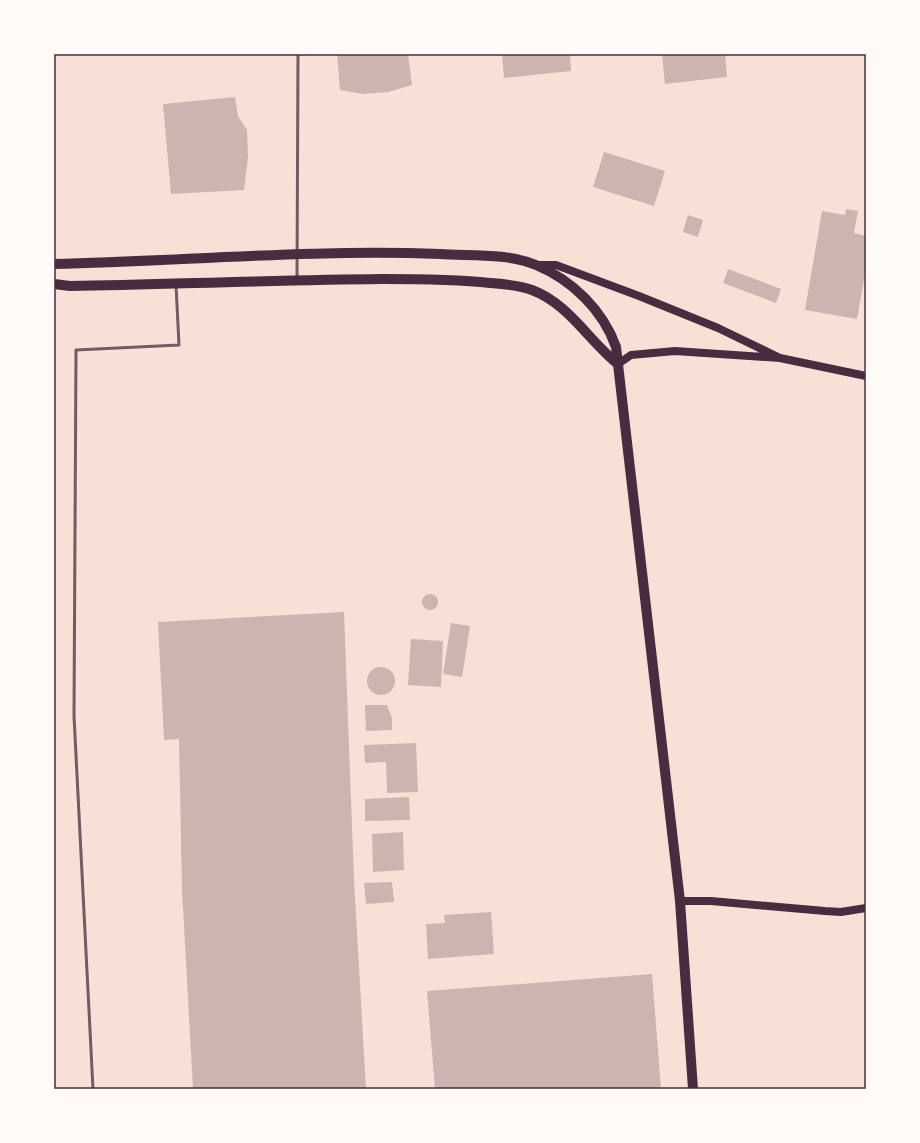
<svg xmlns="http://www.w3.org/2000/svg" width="920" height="1143" font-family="'PT Sans Narrow',sans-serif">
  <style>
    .building { fill: #ccb4b1 }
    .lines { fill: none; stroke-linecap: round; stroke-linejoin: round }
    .service { stroke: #755966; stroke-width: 3 }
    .secondary { stroke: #4a2c40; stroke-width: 8 }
    .primary { stroke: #4a2c40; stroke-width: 10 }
    .neatline { fill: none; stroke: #4a2c40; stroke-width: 1.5 }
  </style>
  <rect width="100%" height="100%" fill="#f7e1d7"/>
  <path class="building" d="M 337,54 L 408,54 L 412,85 L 388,92 L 362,94 L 340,90 Z
    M 502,54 L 570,54 L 571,71 L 504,78 Z
    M 662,54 L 725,54 L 727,77 L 665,84 Z
    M 235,97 L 238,116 L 247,130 L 248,157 L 244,190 L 171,194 L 163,104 Z
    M 604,152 L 665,171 L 654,206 L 593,187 Z
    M 846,209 L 858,211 L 854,233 L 866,236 L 866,268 L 857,319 L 805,310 L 822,211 L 845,215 Z
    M 688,215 L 703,220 L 698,237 L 683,232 Z
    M 728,269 L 781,289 L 776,303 L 723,283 Z
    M422 602a8 8 0 1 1 16 0a8 8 0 1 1-16 0Z
    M 344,612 L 354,880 L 366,1089 L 193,1089 L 182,890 L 179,739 L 164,740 L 158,622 Z
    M 451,623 L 470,626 L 462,677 L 443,674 Z
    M 411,639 L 443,641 L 441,687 L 408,685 Z
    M367 681a14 14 0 1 1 28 0a14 14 0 1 1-28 0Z
    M 365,705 L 387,705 L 392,718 L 392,730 L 366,731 Z
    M 416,743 L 418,792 L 387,793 L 386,762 L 365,763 L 364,745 Z
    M 409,797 L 410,820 L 365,821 L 365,799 Z
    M 403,832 L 404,870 L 373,872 L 372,834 Z
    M 392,882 L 394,902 L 366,904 L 364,883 Z
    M 491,912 L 494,954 L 428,959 L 426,924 L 445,923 L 444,915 Z
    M 652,974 L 661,1089 L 435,1089 L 427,991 Z"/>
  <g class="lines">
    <path class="service" d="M 297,278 L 298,54
      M 93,1089 L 74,716 L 76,350 L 179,345 L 176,285"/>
    <path class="secondary" d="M 537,265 L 556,265 L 639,296 L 718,328 L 780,358
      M 618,364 L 631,355 L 675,351 L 780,358 L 866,376
      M 680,901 L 711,901 L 825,911 L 841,912 L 866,908"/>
    <path class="primary" d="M 54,264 C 183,261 312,249 440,254 C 471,256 507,253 536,265 C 572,280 603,310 616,347 L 680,901 L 693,1089
      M 54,284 L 70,286 C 174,284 278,280 382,279 C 418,279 454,279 490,283 C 504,284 519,285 532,290 C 569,304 588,340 618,364"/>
  </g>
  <rect width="920" height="1143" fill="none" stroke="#fffaf5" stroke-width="110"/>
  <rect x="55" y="55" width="810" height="1033" class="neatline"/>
</svg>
